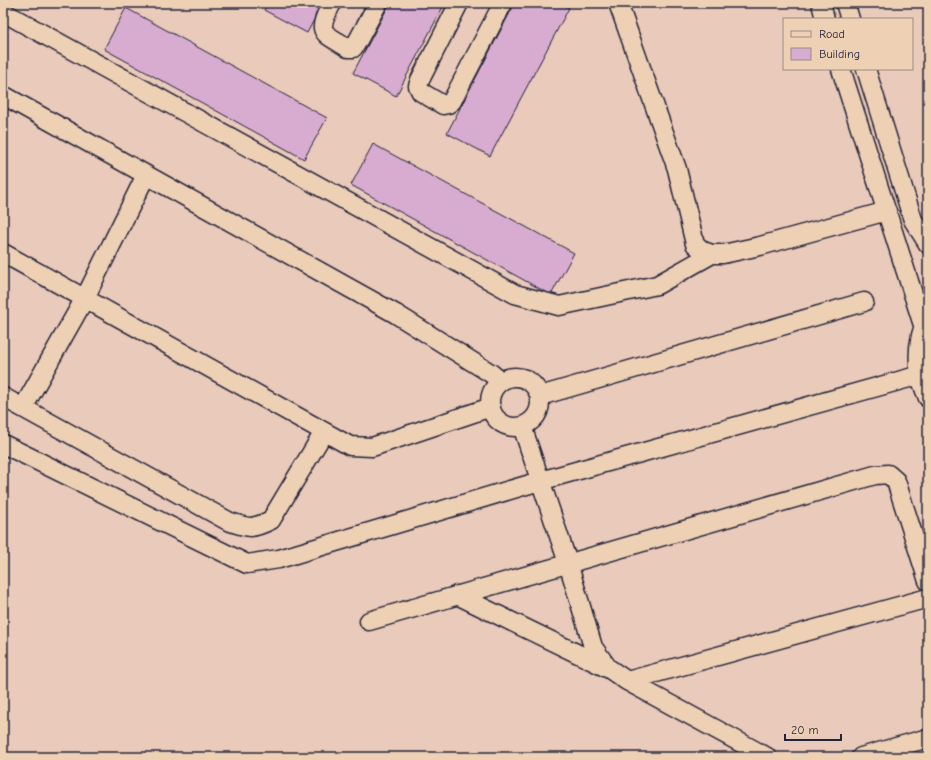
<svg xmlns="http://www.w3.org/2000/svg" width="931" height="760" font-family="'Comic Neue',sans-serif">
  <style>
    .building { fill: #d8acd0; stroke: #22223b }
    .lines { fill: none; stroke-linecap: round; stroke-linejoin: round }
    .street-casing { stroke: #22223b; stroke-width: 21 }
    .street { stroke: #eed1b4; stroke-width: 18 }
  </style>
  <rect width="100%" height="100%" fill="#eacaba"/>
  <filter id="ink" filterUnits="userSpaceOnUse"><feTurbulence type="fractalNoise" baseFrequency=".025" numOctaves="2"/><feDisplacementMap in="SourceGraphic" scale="8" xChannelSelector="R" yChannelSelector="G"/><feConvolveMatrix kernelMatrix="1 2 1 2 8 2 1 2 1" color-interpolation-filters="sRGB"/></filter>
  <g filter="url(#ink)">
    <path class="building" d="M 268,3 L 323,3 L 307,33 L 264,10 Z
      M 390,3 L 445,3 L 396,96 L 353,73 Z
      M 515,3 L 560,3 L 569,8 L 490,156 L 447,133 Z
      M 126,8 L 327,118 L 304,159 L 104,49 Z
      M 373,144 L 574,253 L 551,295 L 351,185 Z"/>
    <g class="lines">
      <defs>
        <path id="street" d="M 332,3 C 316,34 321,31 348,48 L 353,48 L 356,44 L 378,3
          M 459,3 L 420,80 L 418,86 L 421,92 L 443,105 L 448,104 L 452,101 L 503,3
          M 618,3 L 677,169 L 695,244 L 703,251 L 712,254 L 723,254 L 760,246 L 887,211
          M 821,3 L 825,19
          M 845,3 L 850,19
          M 3,12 L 515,294 L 559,306 L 657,285 L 712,254
          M 841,69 L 923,325
          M 866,69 L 913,220 L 928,244
          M 3,95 L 396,314 L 492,374 L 500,381
          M 3,253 L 350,446 L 372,447 L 491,407
          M 928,316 C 919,334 917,355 920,374 C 921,382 925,391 928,398
          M490 402a25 25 0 1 1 50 0a25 25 0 1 1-50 0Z
          M 540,396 L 864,302
          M 3,397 L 228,521 C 248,528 251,530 271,520 L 324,432
          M 23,408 L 85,298 L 146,175
          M 522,426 L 568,563 L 593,647 L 608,668 L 627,681 L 767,757
          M 3,444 L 247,564 L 279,559 L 540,481 L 920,375
          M 457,595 L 607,668
          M 369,621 L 875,475 L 888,474 L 896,481 L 928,581
          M 627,681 L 928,598
          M 861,757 L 928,738"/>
      </defs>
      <use href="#street" class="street-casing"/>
      <use href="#street" class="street"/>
    </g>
  </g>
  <rect width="931" height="760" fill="none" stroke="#eed1b4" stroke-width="16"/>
  <rect x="8" y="8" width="915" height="744" fill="none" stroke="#22223b" stroke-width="1.5" filter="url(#ink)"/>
  <rect x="783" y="18" width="130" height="52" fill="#eed1b4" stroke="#9c8b84"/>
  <rect x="791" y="31" width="20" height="6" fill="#eed1b4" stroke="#9c8b84"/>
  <text x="819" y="38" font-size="12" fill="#22223b">Road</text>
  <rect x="791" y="48" width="20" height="12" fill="#d8acd0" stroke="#9c8b84"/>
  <text x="819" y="58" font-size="12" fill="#22223b">Building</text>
  <path d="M785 734v6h56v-6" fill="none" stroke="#22223b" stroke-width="2"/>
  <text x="791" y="734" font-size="12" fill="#22223b" stroke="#eed1b4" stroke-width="3" paint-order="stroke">20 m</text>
</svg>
